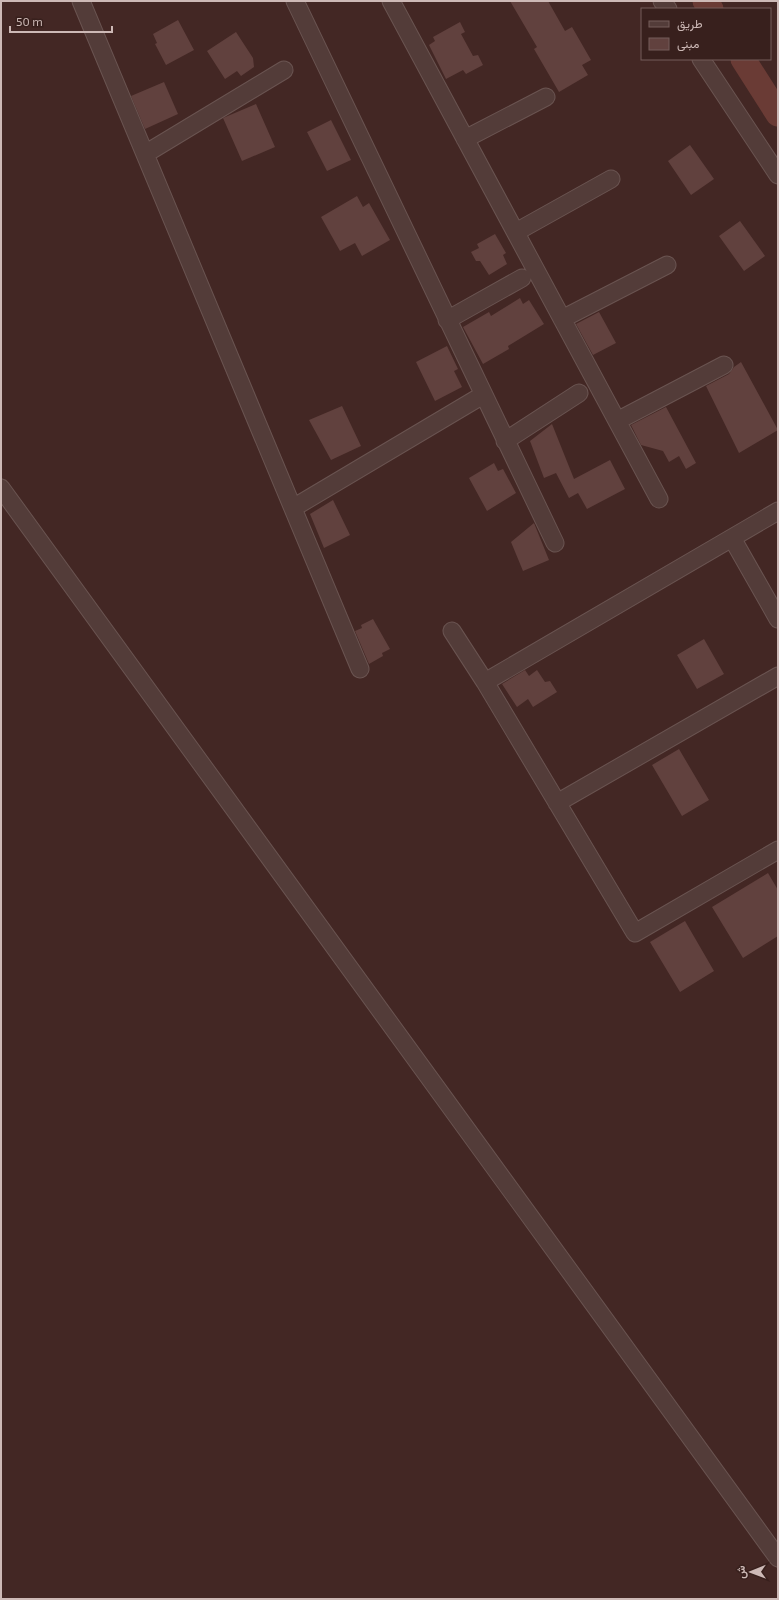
<svg xmlns="http://www.w3.org/2000/svg" width="779" height="1600" font-family="'Exo 2',Vazirmatn,sans-serif">
  <style>
    .lines { fill: none; stroke-linecap: round; stroke-linejoin: round }
    .river { stroke: #6a3b35; stroke-width: 25 }
    .building { fill: #61413e }
    .minor-casing { stroke: #6a5451; stroke-width: 19 }
    .minor { stroke: #533c39; stroke-width: 17 }
  </style>
  <rect width="100%" height="100%" fill="#432724"/>
  <g class="lines">
    <path class="river" d="M 705,1 L 711,9
      M 743,59 L 778,114"/>
  </g>
  <path class="building" d="M 510,1 L 548,1 L 565,31 L 572,27 L 591,60 L 582,65 L 588,75 L 559,92 L 534,49 L 537,47 Z
    M 178,20 L 194,50 L 166,65 L 155,44 L 157,43 L 153,34 Z
    M 460,22 L 465,32 L 461,34 L 473,56 L 478,55 L 483,65 L 466,74 L 463,70 L 446,79 L 429,45 L 435,41 L 433,37 Z
    M 236,32 L 253,58 L 254,67 L 241,76 L 237,71 L 225,79 L 207,51 Z
    M 164,82 L 178,114 L 145,129 L 131,96 Z
    M 256,104 L 275,147 L 242,161 L 223,118 Z
    M 331,120 L 351,160 L 327,171 L 307,132 Z
    M 690,145 L 714,179 L 691,195 L 668,161 Z
    M 357,196 L 363,207 L 369,203 L 390,240 L 362,256 L 355,243 L 340,251 L 321,217 Z
    M 740,221 L 765,256 L 744,271 L 719,236 Z
    M 495,234 L 506,253 L 503,255 L 507,264 L 489,275 L 480,261 L 476,261 L 471,252 L 479,248 L 477,244 Z
    M 520,298 L 523,304 L 529,300 L 544,324 L 508,346 L 509,349 L 483,364 L 463,327 L 489,312 L 491,316 Z
    M 599,312 L 616,343 L 593,355 L 576,324 Z
    M 447,346 L 458,369 L 454,371 L 462,387 L 435,401 L 416,362 Z
    M 741,362 L 778,430 L 739,453 L 706,386 L 729,374 L 734,367 Z
    M 342,406 L 361,446 L 331,460 L 309,420 Z
    M 666,407 L 696,463 L 686,469 L 679,456 L 669,462 L 663,451 L 641,445 L 631,425 Z
    M 552,424 L 574,479 L 610,460 L 625,489 L 587,509 L 578,493 L 569,498 L 556,473 L 544,478 L 530,441 Z
    M 494,463 L 498,471 L 503,469 L 516,493 L 487,511 L 469,478 Z
    M 333,500 L 350,535 L 324,548 L 310,514 Z
    M 534,523 L 549,560 L 523,571 L 511,542 Z
    M 373,619 L 390,649 L 382,653 L 383,656 L 369,664 L 355,631 L 362,628 L 361,625 Z
    M 704,639 L 724,674 L 697,689 L 677,655 Z
    M 525,670 L 529,676 L 537,670 L 545,682 L 550,681 L 557,692 L 533,707 L 528,699 L 517,707 L 502,684 Z
    M 679,749 L 709,800 L 682,816 L 652,765 Z
    M 768,873 L 778,890 L 778,936 L 743,958 L 712,907 Z
    M 685,921 L 714,971 L 680,992 L 650,942 Z"/>
  <g class="lines">
    <defs>
      <path id="minor" d="M 81,1 L 360,669
        M 295,1 L 555,543
        M 391,1 L 659,499
        M 662,1 L 668,9
        M 701,59 L 778,175
        M 465,139 L 546,97
        M 145,154 L 284,70
        M 516,232 L 611,179
        M 562,319 L 667,265
        M 447,320 L 522,278
        M 617,421 L 724,365
        M 505,441 L 579,393
        M 1,488 L 778,1558
        M 293,508 L 483,395
        M 732,538 L 778,619
        M 452,631 L 485,682 L 635,933 L 778,850
        M 485,682 L 778,511
        M 557,803 L 778,676"/>
    </defs>
    <use href="#minor" class="minor-casing"/>
    <use href="#minor" class="minor"/>
  </g>
  <rect width="779" height="1600" fill="none" stroke="#cdb9b6" stroke-width="4"/>
  <rect x="641" y="8" width="130" height="52" fill="#38201d" stroke="#745d5a"/>
  <rect x="649" y="21" width="20" height="6" fill="#533c39" stroke="#745d5a"/>
  <text x="677" y="28" font-size="12" fill="#cdb9b6">طريق</text>
  <rect x="649" y="38" width="20" height="12" fill="#61413e" stroke="#745d5a"/>
  <text x="677" y="48" font-size="12" fill="#cdb9b6">مبنى</text>
  <g transform="translate(751 1572) rotate(269)" stroke="#38201d" stroke-width="3" paint-order="stroke">
  <path d="M0-3L7 15L0 10L-7 15Z" fill="#cdb9b6"/>
  <text y="-6" font-size="11" font-weight="bold" text-anchor="middle" fill="#cdb9b6">ش</text>
  </g>
  <path d="M10 26v6h102v-6" fill="none" stroke="#cdb9b6" stroke-width="2"/>
  <text x="16" y="26" font-size="12" fill="#cdb9b6" stroke="#38201d" stroke-width="3" paint-order="stroke">50 m</text>
</svg>
